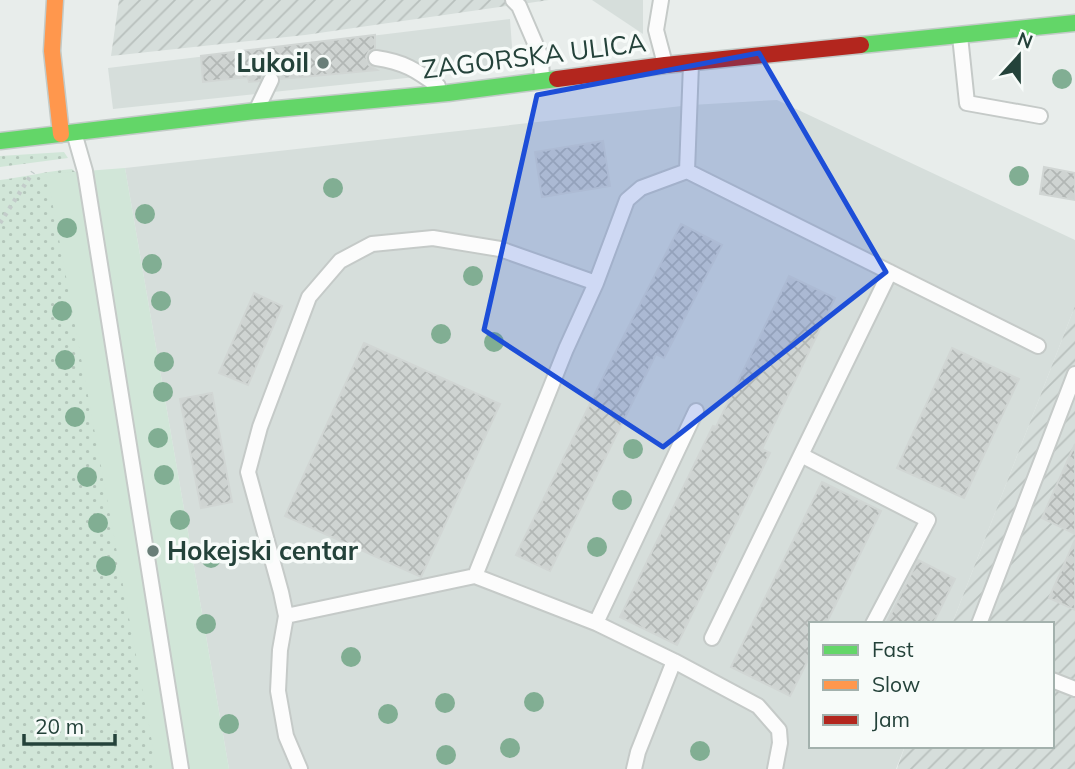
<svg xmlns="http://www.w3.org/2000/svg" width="1075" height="769" font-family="Mulish,sans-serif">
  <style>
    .built { fill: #d6dedb }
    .industrial { fill: url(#industrial-furrows) }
    .green { fill: url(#green-dots) }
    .pitch { fill: #d1e6d8 }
    .building { fill: url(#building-cross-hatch); stroke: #d1d6d4; stroke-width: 2 }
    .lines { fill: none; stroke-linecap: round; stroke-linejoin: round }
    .lane-casing { stroke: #c5cac8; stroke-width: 18 }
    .fast-casing { stroke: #c3cbc8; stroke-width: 19 }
    .slow-casing { stroke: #c3cbc8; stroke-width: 19 }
    .jam-casing { stroke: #c3cbc8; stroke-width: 19 }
    .path { stroke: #c3ccca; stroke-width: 4.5; stroke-dasharray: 3.5 5; stroke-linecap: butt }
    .lane { stroke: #fcfcfc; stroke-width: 14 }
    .fast { stroke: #63d668; stroke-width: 16 }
    .slow { stroke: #ff974d; stroke-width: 16 }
    .jam { stroke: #b3261e; stroke-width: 16 }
    .tree { fill: #81ae93 }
    .marked { fill: #1d4ed8; fill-opacity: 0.2; stroke: #1d4ed8; stroke-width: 5; stroke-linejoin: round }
    .poi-dot { fill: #697e78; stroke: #f7fbf9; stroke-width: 2.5 }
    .labels { text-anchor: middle; stroke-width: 7; stroke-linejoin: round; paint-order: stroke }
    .street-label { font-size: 26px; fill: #24423a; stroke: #f7fbf9 }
    .poi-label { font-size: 26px; font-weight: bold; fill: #24423a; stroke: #f7fbf9; text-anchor: end }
  </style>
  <defs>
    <pattern id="industrial-furrows" width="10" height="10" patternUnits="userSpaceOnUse" patternTransform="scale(1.75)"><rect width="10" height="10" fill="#d6dedb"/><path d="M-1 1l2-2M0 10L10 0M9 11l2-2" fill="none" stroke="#b8c0bd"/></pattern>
    <pattern id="green-dots" width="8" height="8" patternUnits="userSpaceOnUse" patternTransform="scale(1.75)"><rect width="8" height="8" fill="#d1e6d8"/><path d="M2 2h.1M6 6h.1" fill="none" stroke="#b3c6ba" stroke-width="1.8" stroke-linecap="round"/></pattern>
    <pattern id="building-cross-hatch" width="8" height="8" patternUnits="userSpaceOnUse" patternTransform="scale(1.75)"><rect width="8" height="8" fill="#cfd4d2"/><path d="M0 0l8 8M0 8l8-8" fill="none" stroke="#b2b7b5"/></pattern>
  </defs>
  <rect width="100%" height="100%" fill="#e8edeb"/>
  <path class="built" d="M 592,0 L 643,0 L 643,34 Z
    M 510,19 L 512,47 L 510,53 L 505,60 L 492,69 L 113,109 L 108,68 Z
    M 777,100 L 1075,240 L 1075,306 L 952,624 L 811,624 L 811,746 L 905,746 L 896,769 L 229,769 L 125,168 L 691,105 Z"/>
  <path class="industrial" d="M 119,0 L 549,0 L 305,35 L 111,56 Z
    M 1075,306 L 1075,769 L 897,769 L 905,746 L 1052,746 L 1052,624 L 952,624 Z"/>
  <path class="green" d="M 64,152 L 68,158 L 0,167 L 0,156 Z
    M 72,169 L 75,172 L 185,769 L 0,769 L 0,180 C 25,177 47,171 72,169 Z"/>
  <path class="pitch" d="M 125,168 L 229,769 L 157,769 L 47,174 Z"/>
  <path class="building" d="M 375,35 L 375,49 L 369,51 L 366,57 L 369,65 L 377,70 L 281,79 L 278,74 L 271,70 L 265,73 L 260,81 L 249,82 L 248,77 L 203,82 L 201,56 Z
    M 603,141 L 610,186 L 542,197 L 535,152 Z
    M 1044,167 L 1075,173 L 1075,200 L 1040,194 Z
    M 681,224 L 722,245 L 664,358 L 656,354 L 550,571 L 516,555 L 609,365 Z
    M 789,276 L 835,298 L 762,449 L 770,453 L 677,645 L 620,617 L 713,426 L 716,427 Z
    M 254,293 L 282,306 L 248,385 L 219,373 Z
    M 364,343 L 500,404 L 421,577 L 285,516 Z
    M 952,348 L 1019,379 L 964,498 L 897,468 Z
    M 212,393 L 232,502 L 201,508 L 180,399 Z
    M 1075,444 L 1075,534 L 1042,518 Z
    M 822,482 L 881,511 L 826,624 L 811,624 L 811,654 L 790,696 L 731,667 Z
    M 1075,540 L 1075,610 L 1049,598 Z
    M 918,560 L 955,579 L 933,624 L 886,624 Z"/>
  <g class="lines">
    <defs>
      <path id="lane" d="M 513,0 L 519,6 L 541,57 L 542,80
        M 661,0 L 656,30 L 665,64
        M 960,36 L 967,103 L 1040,116
        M 376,58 C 404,62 416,70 438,86
        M 691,64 L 687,171 L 1038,346
        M 258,107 L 271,80
        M 75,136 L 85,171 L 181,769
        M 801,455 L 928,520 L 873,624
        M 475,576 L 566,349 L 596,283 L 627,200 L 641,188 L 687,171
        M 286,616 L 475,576 L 596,623 L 674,661 L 758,706 L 779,730 L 780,743 L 775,769
        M 596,623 L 696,411
        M 979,624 L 1075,374
        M 712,638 L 890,272
        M 1052,680 L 1075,689
        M 300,769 L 286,736 L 278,691 L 280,650 L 286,616 L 281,592 L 248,472 L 260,427 L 309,297 L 340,261 L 372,244 L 433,238 L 500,249 L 596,283
        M 634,769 L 638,752 L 674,661"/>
      <path id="fast" d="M 861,45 L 1075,23
        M 0,141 L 256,111 L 448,93 L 557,79"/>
      <path id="slow" d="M 55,0 L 52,51 L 61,134"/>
      <path id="jam" d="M 557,79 L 665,65 L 861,45"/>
    </defs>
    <use href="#lane" class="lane-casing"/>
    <use href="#fast" class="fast-casing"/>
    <use href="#slow" class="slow-casing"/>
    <use href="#jam" class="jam-casing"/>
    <path class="path" d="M 0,223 L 33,172"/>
    <use href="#lane" class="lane"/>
    <use href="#fast" class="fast"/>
    <use href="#slow" class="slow"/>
    <use href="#jam" class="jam"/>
  </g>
  <g class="tree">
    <circle cx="1062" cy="79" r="10"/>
    <circle cx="1019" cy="176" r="10"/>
    <circle cx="333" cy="188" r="10"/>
    <circle cx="145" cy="214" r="10"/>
    <circle cx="67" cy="228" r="10"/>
    <circle cx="152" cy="264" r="10"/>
    <circle cx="473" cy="276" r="10"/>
    <circle cx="161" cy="301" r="10"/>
    <circle cx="62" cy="311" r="10"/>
    <circle cx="441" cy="334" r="10"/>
    <circle cx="494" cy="342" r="10"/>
    <circle cx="65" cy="360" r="10"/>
    <circle cx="164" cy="362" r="10"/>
    <circle cx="163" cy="392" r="10"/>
    <circle cx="75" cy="417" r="10"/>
    <circle cx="158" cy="438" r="10"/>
    <circle cx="633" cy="449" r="10"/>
    <circle cx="164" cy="475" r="10"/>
    <circle cx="87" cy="477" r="10"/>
    <circle cx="622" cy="500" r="10"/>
    <circle cx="180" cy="520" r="10"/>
    <circle cx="98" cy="523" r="10"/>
    <circle cx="597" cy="547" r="10"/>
    <circle cx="211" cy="558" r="10"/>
    <circle cx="106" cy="566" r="10"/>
    <circle cx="206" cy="624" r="10"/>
    <circle cx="351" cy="657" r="10"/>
    <circle cx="534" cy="702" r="10"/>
    <circle cx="445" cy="703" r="10"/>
    <circle cx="388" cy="714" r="10"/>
    <circle cx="229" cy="724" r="10"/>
    <circle cx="510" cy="748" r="10"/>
    <circle cx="700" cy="751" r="10"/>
    <circle cx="446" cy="755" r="10"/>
  </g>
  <path class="marked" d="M 759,53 L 886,272 L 663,447 L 484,330 L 537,95 Z"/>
  <g class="poi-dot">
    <circle cx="323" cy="63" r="7"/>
    <circle cx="153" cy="551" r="7"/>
  </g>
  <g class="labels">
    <g class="street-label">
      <text transform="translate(534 56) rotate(-7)" y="9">ZAGORSKA ULICA</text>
    </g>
    <g class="poi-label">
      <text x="309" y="72">Lukoil</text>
      <text x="167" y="560" text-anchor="start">Hokejski centar</text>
    </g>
  </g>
  <rect x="809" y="622" width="245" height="126" fill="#f7fbf9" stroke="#a3b1ad" stroke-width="2"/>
  <rect x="823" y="645" width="35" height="10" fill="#63d668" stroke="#a3b1ad" stroke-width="2"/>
  <text x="872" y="657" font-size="21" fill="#24423a">Fast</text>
  <rect x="823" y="680" width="35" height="10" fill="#ff974d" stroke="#a3b1ad" stroke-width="2"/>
  <text x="872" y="692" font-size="21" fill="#24423a">Slow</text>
  <rect x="823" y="715" width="35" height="10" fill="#b3261e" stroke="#a3b1ad" stroke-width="2"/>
  <text x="872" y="727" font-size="21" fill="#24423a">Jam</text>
  <g transform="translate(1019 56) rotate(21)" stroke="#f7fbf9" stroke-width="5" paint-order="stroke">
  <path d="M0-5L12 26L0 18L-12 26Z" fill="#24423a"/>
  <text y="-10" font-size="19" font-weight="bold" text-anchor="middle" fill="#24423a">N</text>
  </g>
  <path d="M24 734v10h91v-10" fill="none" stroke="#24423a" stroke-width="3.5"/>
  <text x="35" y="734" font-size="21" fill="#24423a" stroke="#f7fbf9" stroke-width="5" paint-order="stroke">20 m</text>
</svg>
